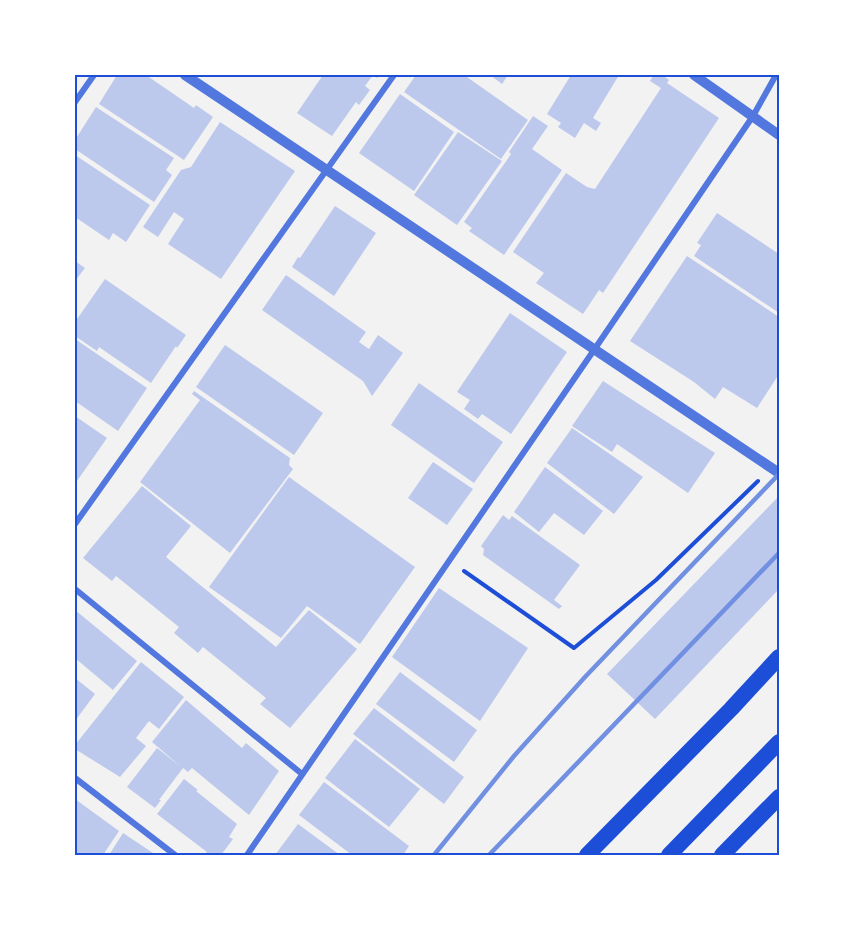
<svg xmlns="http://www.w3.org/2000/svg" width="854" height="930" font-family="'Public Sans',sans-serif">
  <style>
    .building { fill: #bdc9ec }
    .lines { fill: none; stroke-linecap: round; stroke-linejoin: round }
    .path { stroke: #1d4ed8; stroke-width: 4 }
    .minor { stroke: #5277de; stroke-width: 6 }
    .tertiary { stroke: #5277de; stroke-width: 10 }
    .trunk { stroke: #1d4ed8; stroke-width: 16 }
    .rail { stroke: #7290e2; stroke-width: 4.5 }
    .neatline { fill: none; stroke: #1d4ed8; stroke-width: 2 }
  </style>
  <rect width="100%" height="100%" fill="#f2f2f2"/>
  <path class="building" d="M 117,75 L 146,75 L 194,108 L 196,105 L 213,117 L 184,160 L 99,104 Z
    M 323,75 L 380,75 L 377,78 L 373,75 L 365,86 L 370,90 L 359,105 L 356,102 L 332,136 L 297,113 Z
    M 416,75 L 464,75 L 528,120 L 501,159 L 404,92 Z
    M 490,75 L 508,75 L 502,84 Z
    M 571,75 L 619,75 L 593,118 L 601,123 L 596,131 L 584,123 L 575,138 L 558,127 L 561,123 L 547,114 Z
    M 654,75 L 662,75 L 669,80 L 667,83 L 719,118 L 603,293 L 599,290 L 583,314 L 536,283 L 544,273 L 513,252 L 566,173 L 587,187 L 595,189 L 661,88 L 650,81 Z
    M 400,94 L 454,132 L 414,191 L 359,153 Z
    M 96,107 L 174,158 L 166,170 L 172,175 L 154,202 L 75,149 L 75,140 Z
    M 533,116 L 548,126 L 532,149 L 562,170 L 504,255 L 469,231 L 472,228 L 464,222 L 511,154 L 509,152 Z
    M 220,122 L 295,171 L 221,279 L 168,244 L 184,219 L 174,212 L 158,237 L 143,227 L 181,170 L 191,167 Z
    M 458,132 L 502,161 L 457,225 L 414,195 Z
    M 75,155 L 150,205 L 126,242 L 113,233 L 109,240 L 75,217 Z
    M 335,206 L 376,233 L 334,296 L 292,267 L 298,257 L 300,258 Z
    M 717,213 L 779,254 L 779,313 L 694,256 L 701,245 L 697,243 Z
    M 687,256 L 779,317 L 779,374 L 757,408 L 723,387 L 715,399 L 694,382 L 630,341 Z
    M 75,261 L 85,268 L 75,281 Z
    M 286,275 L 366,332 L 359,342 L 366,347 L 369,349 L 378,335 L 403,353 L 372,396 L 363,381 L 262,310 Z
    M 105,279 L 186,335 L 177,348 L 176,346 L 151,383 L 99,347 L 97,351 L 75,336 L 75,322 Z
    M 510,313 L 567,352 L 511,434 L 482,414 L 478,419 L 464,409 L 470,400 L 457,392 Z
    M 75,339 L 147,388 L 118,431 L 75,401 Z
    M 225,345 L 323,413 L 294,455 L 196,387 Z
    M 603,381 L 715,453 L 688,493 L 617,444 L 612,452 L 572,426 Z
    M 419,383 L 503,442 L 474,483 L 391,425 Z
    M 194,391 L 290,458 L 289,465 L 293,469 L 230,553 L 140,482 L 200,400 L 192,394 Z
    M 75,416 L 107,438 L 77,481 L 75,479 Z
    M 572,428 L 643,477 L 614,514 L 547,463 Z
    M 433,462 L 473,489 L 447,525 L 408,498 Z
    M 545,467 L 603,511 L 584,535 L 554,513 L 539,532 L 514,512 Z
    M 289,477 L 415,567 L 360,644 L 307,606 L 281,638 L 209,587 Z
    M 142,486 L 191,526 L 166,557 L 276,647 L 309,610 L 357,649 L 290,728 L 260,704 L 266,698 L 203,647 L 198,653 L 174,633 L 179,627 L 116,576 L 112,581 L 83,558 Z
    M 779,496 L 779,589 L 655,719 L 607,674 Z
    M 503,515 L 509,520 L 512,516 L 580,565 L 554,600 L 562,606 L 559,609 L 483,555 L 484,549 L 481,546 Z
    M 439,588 L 528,648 L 480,721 L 392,657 Z
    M 75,610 L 137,661 L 113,690 L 75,658 Z
    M 141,662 L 184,697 L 159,729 L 149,721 L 136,738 L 146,746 L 120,777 L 75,749 L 75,745 Z
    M 400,672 L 477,730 L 454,762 L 376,704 Z
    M 75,678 L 95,694 L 75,721 Z
    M 186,700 L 242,748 L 246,743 L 279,771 L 249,815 L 192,768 L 188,772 L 183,768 L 159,800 L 161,800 L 155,808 L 127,787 L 157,748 L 180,766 L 152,742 Z
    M 374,708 L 464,777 L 444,804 L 353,734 Z
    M 355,739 L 420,789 L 389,827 L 325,778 Z
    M 184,779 L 198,790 L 196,791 L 237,824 L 229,837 L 233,839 L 221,855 L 204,855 L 207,852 L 157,814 Z
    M 324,782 L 409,846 L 403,855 L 352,855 L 299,815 Z
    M 75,799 L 119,831 L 103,855 L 75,855 Z
    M 298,824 L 340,855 L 275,855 Z
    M 123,833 L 156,855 L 109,855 Z"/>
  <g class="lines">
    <path class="path" d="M 464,571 L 574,648 L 656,580 L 758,481"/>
    <path class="minor" d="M 75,102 L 94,75
      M 75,524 L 394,75
      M 75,589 L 302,774
      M 75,778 L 175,855
      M 247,855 L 594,350 L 753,116 L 776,75"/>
    <path class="tertiary" d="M 185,75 L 779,473
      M 694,75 L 779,135"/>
    <path class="trunk" d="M 587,855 L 731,709 L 779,657
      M 669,855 L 779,742
      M 722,855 L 779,797"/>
    <path class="rail" d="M 434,855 L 514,756 L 585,677 L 779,474
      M 489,855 L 779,553"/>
  </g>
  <rect width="854" height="930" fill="none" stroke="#ffffff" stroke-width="153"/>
  <rect x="76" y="76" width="702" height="778" class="neatline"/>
</svg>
